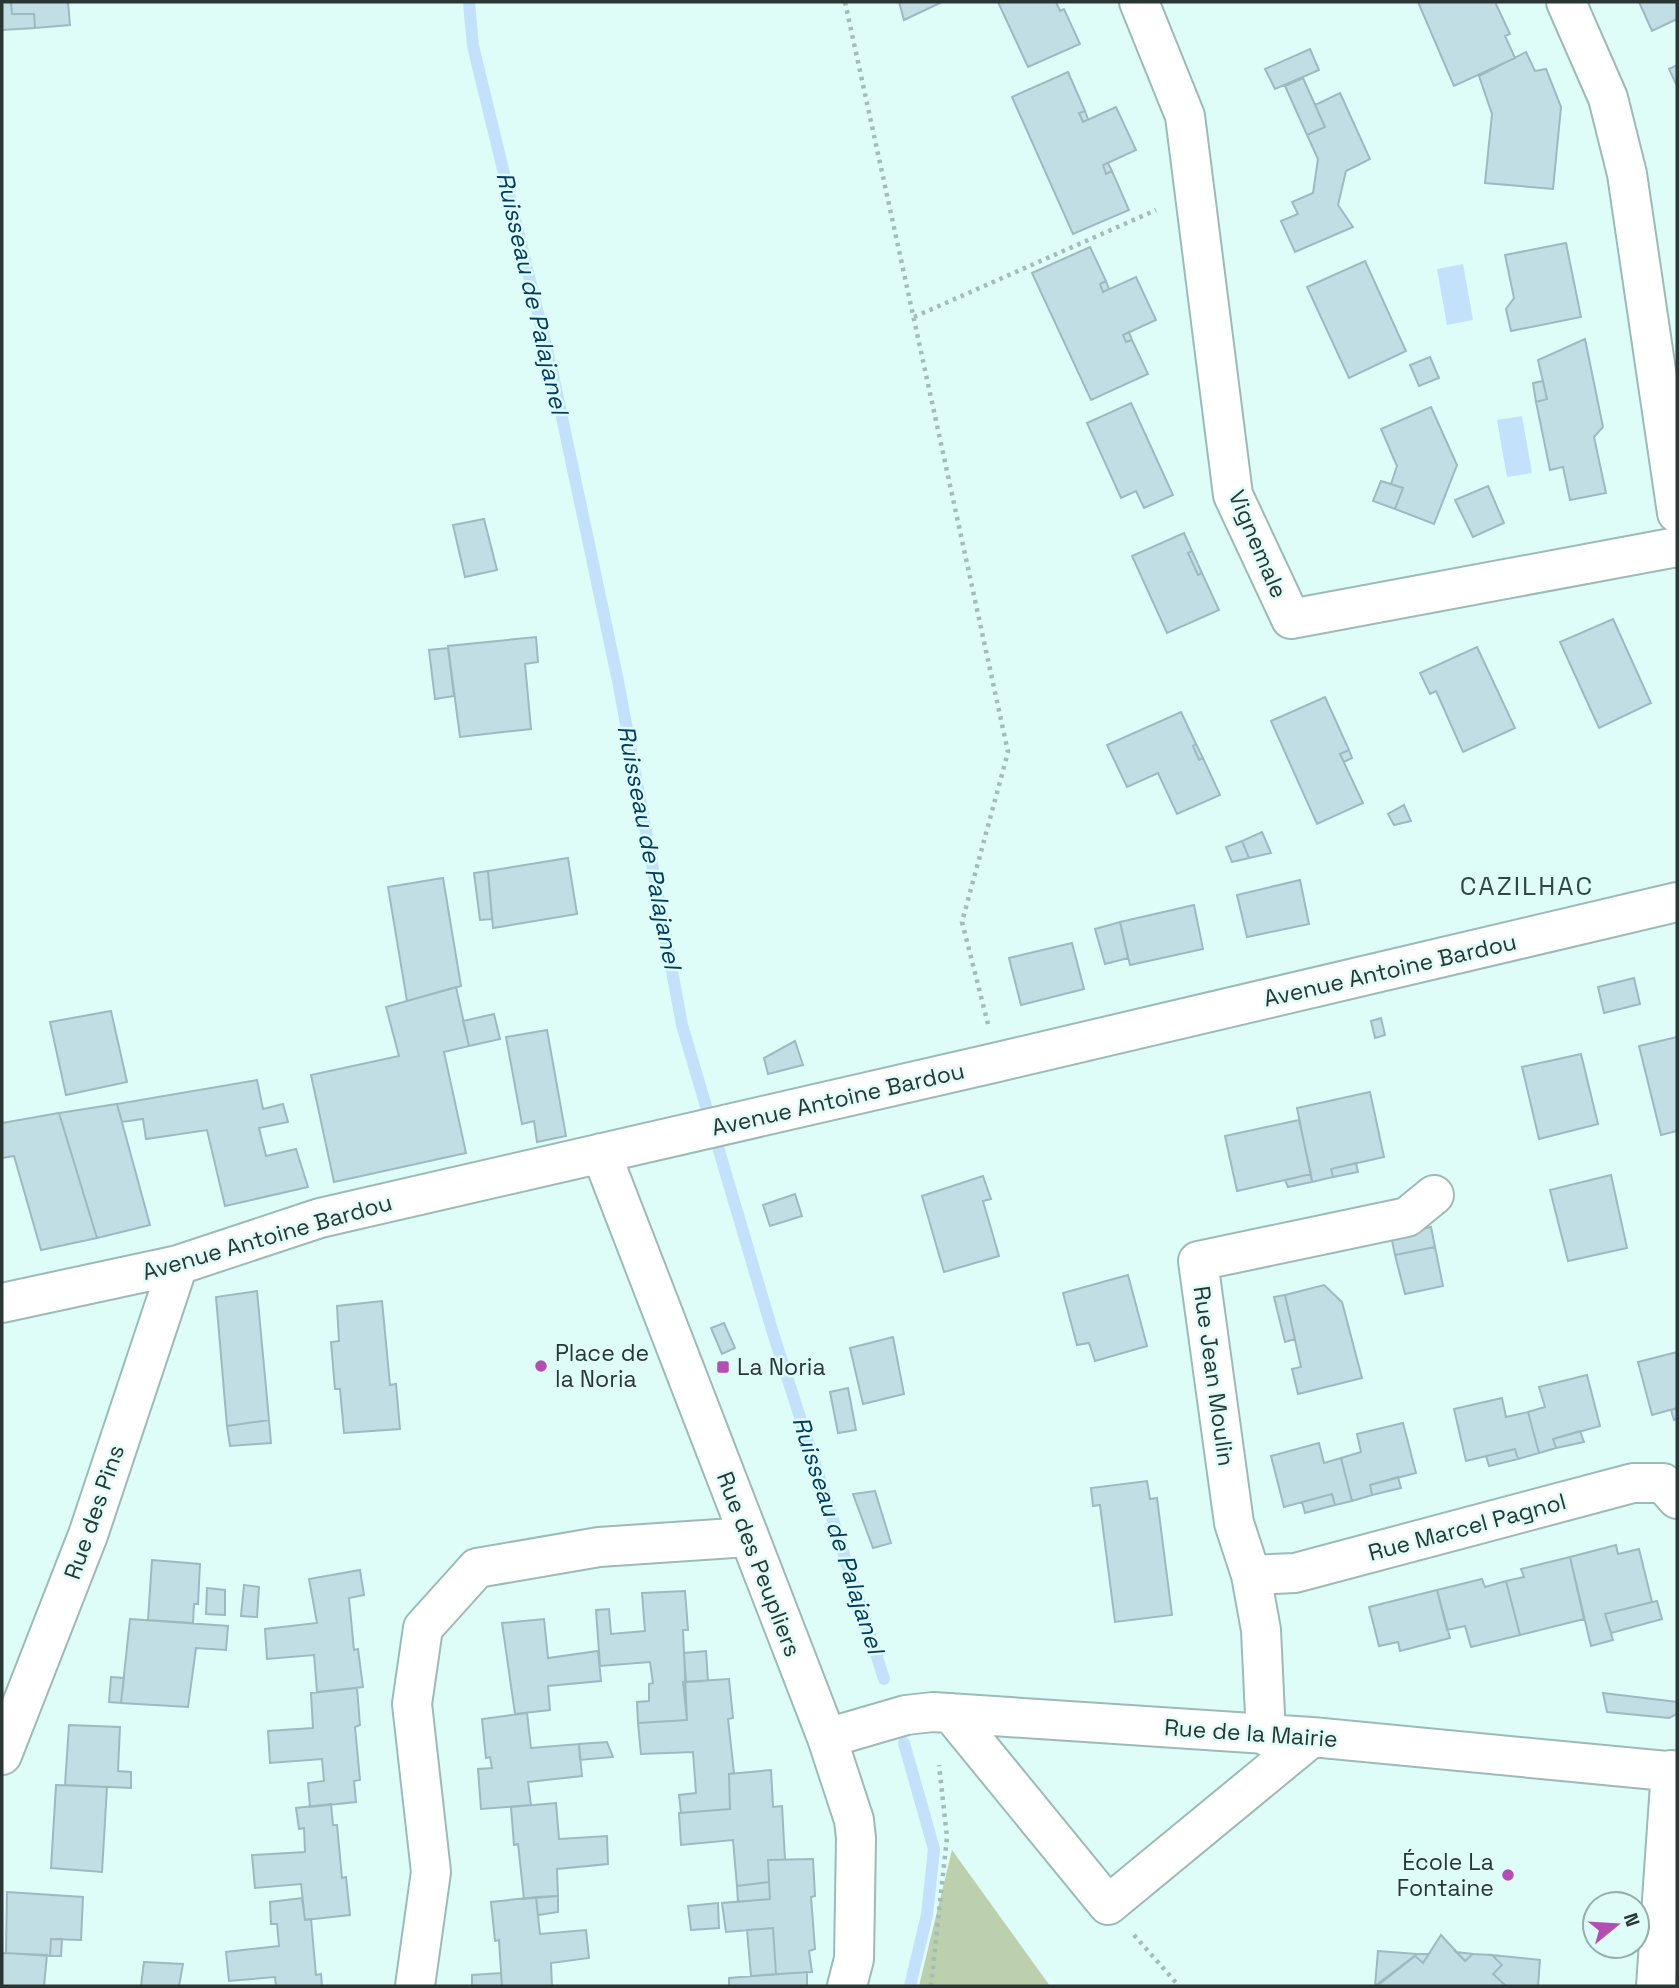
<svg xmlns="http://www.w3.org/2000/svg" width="1679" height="1988" font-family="'Space Grotesk',sans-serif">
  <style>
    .green { fill: #bcd0ae }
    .water { fill: #c3e1fa }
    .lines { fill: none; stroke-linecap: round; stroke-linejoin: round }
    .stream { stroke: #c3e1fa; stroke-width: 12 }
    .building { fill: #c2dee5; stroke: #9eb9c0; stroke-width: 2 }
    .minor-casing { stroke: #9dbab6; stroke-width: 42 }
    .path { stroke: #a3bcb8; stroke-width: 4.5; stroke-dasharray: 3.5 5; stroke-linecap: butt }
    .minor { stroke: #fff; stroke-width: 38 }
    .poi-dot { fill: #b44eb3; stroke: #defcf8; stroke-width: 2.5 }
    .labels { text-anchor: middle; stroke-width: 5; stroke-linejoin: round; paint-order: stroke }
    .street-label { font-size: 23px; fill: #2a3634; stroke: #defcf8 }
    .poi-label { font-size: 23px; fill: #2a3634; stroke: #defcf8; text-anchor: start }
    .water-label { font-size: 24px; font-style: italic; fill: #003c62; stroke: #defcf8 }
    .quarter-label { font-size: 26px; letter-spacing: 2px; fill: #2e4845; stroke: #defcf8 }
  </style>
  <rect width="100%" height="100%" fill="#defcf8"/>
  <path class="green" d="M 952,1850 L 1050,1986 L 919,1986 Z"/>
  <path class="water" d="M 1463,264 L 1473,320 L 1447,325 L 1437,269 Z
    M 1522,416 L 1532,473 L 1507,477 L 1497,420 Z"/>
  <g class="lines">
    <path class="stream" d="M 469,2 L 473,46 L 553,375 L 618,681 L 682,1025 L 772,1330 L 884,1679
      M 904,1743 L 934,1849 L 927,1915 L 910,1986"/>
  </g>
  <path class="building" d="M 2,2 L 11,2 L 12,14 L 34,14 L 35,28 L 2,30 Z
    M 11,2 L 68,2 L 70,25 L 35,28 L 34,14 L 12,14 Z
    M 899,2 L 942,2 L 904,20 Z
    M 998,2 L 1056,2 L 1060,11 L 1064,9 L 1080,44 L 1028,67 Z
    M 1418,2 L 1495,2 L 1510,34 L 1505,36 L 1515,58 L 1454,86 Z
    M 1639,2 L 1677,2 L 1677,19 L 1652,31 Z
    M 1310,49 L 1319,70 L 1275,89 L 1265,69 Z
    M 1526,52 L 1535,71 L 1546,69 L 1561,107 L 1553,189 L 1485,183 L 1492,114 L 1479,76 Z
    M 1677,65 L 1677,86 L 1669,69 Z
    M 1068,72 L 1085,111 L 1079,113 L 1083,122 L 1116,107 L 1136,150 L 1103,165 L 1106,174 L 1112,171 L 1129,210 L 1073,234 L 1012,97 Z
    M 1303,78 L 1325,127 L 1307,135 L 1285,86 Z
    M 1340,93 L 1370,159 L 1346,171 L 1338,205 L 1353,227 L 1295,252 L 1281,221 L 1298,214 L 1292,202 L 1313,193 L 1318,159 L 1307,135 L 1325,127 L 1315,105 Z
    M 1085,111 L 1088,119 L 1083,122 L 1079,113 Z
    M 1108,163 L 1112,171 L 1106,174 L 1103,165 Z
    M 1566,243 L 1581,317 L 1511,331 L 1506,309 L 1514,298 L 1505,255 Z
    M 1090,247 L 1106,281 L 1100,284 L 1103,292 L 1136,277 L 1156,320 L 1123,335 L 1126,342 L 1132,340 L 1148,374 L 1091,400 L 1032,273 Z
    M 1365,261 L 1406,351 L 1349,378 L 1307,287 Z
    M 1106,281 L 1109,289 L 1103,292 L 1100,284 Z
    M 1129,332 L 1132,340 L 1126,342 L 1123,335 Z
    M 1585,339 L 1603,427 L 1594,437 L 1606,493 L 1570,500 L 1563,467 L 1550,470 L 1536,402 L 1547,399 L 1538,360 Z
    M 1430,357 L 1439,378 L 1419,386 L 1410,365 Z
    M 1543,381 L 1547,399 L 1536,402 L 1533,383 Z
    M 1131,403 L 1173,495 L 1144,508 L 1136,491 L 1121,498 L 1087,423 Z
    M 1431,407 L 1457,465 L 1434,524 L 1395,509 L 1403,488 L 1391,484 L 1397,466 L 1381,429 Z
    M 1381,481 L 1403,488 L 1395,509 L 1373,501 Z
    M 1488,486 L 1504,523 L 1473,537 L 1455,500 Z
    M 484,519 L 497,570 L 465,577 L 453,525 Z
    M 1184,533 L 1192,551 L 1188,553 L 1198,575 L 1202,573 L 1219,610 L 1167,633 L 1132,556 Z
    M 1192,551 L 1202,573 L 1198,575 L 1188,553 Z
    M 1613,619 L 1651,703 L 1599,728 L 1560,642 Z
    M 536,637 L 538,662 L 525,664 L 531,729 L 460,737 L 448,646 Z
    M 1477,647 L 1515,728 L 1463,752 L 1436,691 L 1430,694 L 1420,673 Z
    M 448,648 L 454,696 L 435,699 L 429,650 Z
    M 1325,697 L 1349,750 L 1340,754 L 1363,803 L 1317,824 L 1271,721 Z
    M 1181,712 L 1196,744 L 1193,746 L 1199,760 L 1203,758 L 1220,795 L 1177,814 L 1158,773 L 1127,787 L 1107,745 Z
    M 1196,744 L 1203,758 L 1199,760 L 1193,746 Z
    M 1349,750 L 1352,758 L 1344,762 L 1340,754 Z
    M 1404,805 L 1411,821 L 1394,825 L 1388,814 Z
    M 1262,832 L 1271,853 L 1249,858 L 1242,841 Z
    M 1242,841 L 1249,858 L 1232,862 L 1226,847 Z
    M 568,858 L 577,914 L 493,928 L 488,871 Z
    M 488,871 L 492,919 L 480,920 L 474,873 Z
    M 443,878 L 461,986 L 407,1001 L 388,887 Z
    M 1300,880 L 1309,924 L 1247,937 L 1237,895 Z
    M 1194,905 L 1203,949 L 1130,965 L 1120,922 Z
    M 1120,922 L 1128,958 L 1105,964 L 1095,929 Z
    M 1072,943 L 1084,989 L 1021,1005 L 1009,958 Z
    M 1634,978 L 1640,1004 L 1604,1013 L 1598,987 Z
    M 456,987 L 469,1046 L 444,1052 L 466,1153 L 334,1182 L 311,1075 L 399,1056 L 386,1007 Z
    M 111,1011 L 127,1082 L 66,1095 L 50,1022 Z
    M 494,1014 L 500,1039 L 469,1046 L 463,1021 Z
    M 1381,1018 L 1385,1035 L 1375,1038 L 1371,1021 Z
    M 547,1030 L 566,1136 L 537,1142 L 534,1121 L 522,1124 L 506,1037 Z
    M 1677,1037 L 1677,1131 L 1661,1135 L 1639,1046 Z
    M 795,1041 L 803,1065 L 768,1074 L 764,1058 Z
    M 1581,1054 L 1598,1124 L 1539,1139 L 1522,1067 Z
    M 257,1080 L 263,1109 L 283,1104 L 288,1122 L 259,1128 L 266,1156 L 296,1149 L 308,1187 L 225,1206 L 207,1130 L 146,1139 L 143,1119 L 122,1122 L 117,1104 Z
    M 1370,1092 L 1384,1157 L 1331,1169 L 1333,1177 L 1312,1182 L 1297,1108 Z
    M 117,1104 L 150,1225 L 97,1238 L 59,1113 Z
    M 59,1113 L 97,1238 L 41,1250 L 14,1156 L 2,1158 L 2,1123 Z
    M 1299,1120 L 1311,1174 L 1237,1191 L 1225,1136 Z
    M 1356,1163 L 1358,1172 L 1333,1177 L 1331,1169 Z
    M 1311,1174 L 1312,1182 L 1288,1187 L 1285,1180 Z
    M 1611,1175 L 1627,1248 L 1568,1261 L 1550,1190 Z
    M 983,1176 L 991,1199 L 983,1201 L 999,1256 L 944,1272 L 922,1196 Z
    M 795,1194 L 802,1216 L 770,1226 L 763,1205 Z
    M 1431,1227 L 1435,1247 L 1395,1255 L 1391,1236 Z
    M 1435,1247 L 1443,1286 L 1405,1294 L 1395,1255 Z
    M 1128,1275 L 1147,1346 L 1095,1361 L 1089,1343 L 1077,1345 L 1063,1293 Z
    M 1324,1285 L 1342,1302 L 1362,1378 L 1298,1394 L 1292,1369 L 1301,1367 L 1285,1295 Z
    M 257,1291 L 269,1420 L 227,1426 L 216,1297 Z
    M 1285,1295 L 1295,1339 L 1285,1342 L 1274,1297 Z
    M 382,1301 L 390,1385 L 396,1384 L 400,1429 L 344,1433 L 340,1389 L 335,1389 L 331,1342 L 339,1341 L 337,1306 Z
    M 724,1323 L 735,1348 L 722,1354 L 711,1328 Z
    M 893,1337 L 904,1394 L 863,1404 L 850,1348 Z
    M 1677,1352 L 1677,1408 L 1652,1415 L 1638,1362 Z
    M 1587,1375 L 1600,1426 L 1553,1439 L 1556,1448 L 1539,1453 L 1528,1412 L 1545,1407 L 1539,1387 Z
    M 848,1388 L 856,1430 L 838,1433 L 830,1392 Z
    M 1502,1398 L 1506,1417 L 1528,1412 L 1539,1453 L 1518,1459 L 1515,1449 L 1466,1461 L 1454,1409 Z
    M 1677,1408 L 1677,1419 L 1674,1420 L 1671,1410 Z
    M 269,1420 L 271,1443 L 230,1446 L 227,1426 Z
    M 1403,1423 L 1416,1473 L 1370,1485 L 1372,1495 L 1352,1501 L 1341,1458 L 1361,1452 L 1357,1434 Z
    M 1580,1431 L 1584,1442 L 1556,1448 L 1553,1439 Z
    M 1319,1443 L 1324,1463 L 1341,1458 L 1352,1501 L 1335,1505 L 1332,1494 L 1284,1507 L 1271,1456 Z
    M 1515,1449 L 1518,1459 L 1489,1466 L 1486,1456 Z
    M 1398,1477 L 1401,1488 L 1372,1495 L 1370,1485 Z
    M 1147,1481 L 1150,1499 L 1157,1498 L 1172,1615 L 1115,1622 L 1100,1505 L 1093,1506 L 1091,1488 Z
    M 875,1491 L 891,1543 L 873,1548 L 853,1494 Z
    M 1332,1494 L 1335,1505 L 1305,1513 L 1302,1502 Z
    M 1616,1545 L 1618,1554 L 1639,1549 L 1652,1602 L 1605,1614 L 1613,1640 L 1591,1646 L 1570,1557 Z
    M 1570,1557 L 1584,1619 L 1520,1635 L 1506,1581 L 1524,1577 L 1521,1569 Z
    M 152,1560 L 200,1564 L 198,1604 L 194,1604 L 193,1623 L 148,1620 Z
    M 360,1570 L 364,1595 L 349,1598 L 354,1650 L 358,1649 L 363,1687 L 317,1692 L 314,1655 L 267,1659 L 265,1629 L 317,1623 L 309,1579 Z
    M 1482,1579 L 1485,1587 L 1506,1581 L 1520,1635 L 1471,1647 L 1465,1626 L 1447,1630 L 1437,1590 Z
    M 244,1585 L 259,1587 L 257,1617 L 241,1616 Z
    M 207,1588 L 225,1590 L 225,1615 L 206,1614 Z
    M 1437,1590 L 1450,1638 L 1400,1651 L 1398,1642 L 1379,1646 L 1369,1607 Z
    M 685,1591 L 688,1630 L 683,1630 L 687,1720 L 638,1723 L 637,1702 L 649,1701 L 649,1684 L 653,1683 L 650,1662 L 600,1666 L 596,1610 L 609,1609 L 611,1634 L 645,1631 L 642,1593 Z
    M 1657,1601 L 1662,1619 L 1611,1633 L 1605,1614 Z
    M 130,1619 L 228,1626 L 226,1650 L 196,1648 L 188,1707 L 121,1703 Z
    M 544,1619 L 548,1658 L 598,1651 L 601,1681 L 548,1686 L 550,1710 L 515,1714 L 502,1623 Z
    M 706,1651 L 708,1681 L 686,1682 L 684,1653 Z
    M 111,1677 L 124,1678 L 121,1703 L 109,1702 Z
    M 729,1679 L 733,1718 L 728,1719 L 734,1773 L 729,1774 L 730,1809 L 681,1813 L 679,1795 L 696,1793 L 693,1752 L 641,1754 L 638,1723 L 687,1720 L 683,1682 Z
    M 357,1688 L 360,1725 L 355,1727 L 360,1780 L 354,1781 L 356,1802 L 310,1807 L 308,1783 L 324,1781 L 322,1759 L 270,1763 L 268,1731 L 313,1728 L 311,1693 Z
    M 1603,1693 L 1677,1702 L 1677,1714 L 1669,1718 L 1607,1712 Z
    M 527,1713 L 531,1748 L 579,1744 L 582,1776 L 528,1782 L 531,1805 L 481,1809 L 478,1769 L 492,1768 L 490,1757 L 486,1758 L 482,1719 Z
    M 69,1725 L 120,1727 L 118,1771 L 131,1772 L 131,1788 L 65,1785 Z
    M 607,1742 L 613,1757 L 580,1760 L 579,1744 Z
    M 771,1770 L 773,1807 L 782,1806 L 785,1860 L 768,1860 L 769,1882 L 737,1886 L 733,1840 L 681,1845 L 679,1813 L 730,1809 L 729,1774 Z
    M 56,1785 L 107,1787 L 102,1872 L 51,1868 Z
    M 556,1803 L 559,1839 L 607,1836 L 608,1864 L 557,1869 L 558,1896 L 524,1899 L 518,1844 L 514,1845 L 511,1807 Z
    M 331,1804 L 333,1825 L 337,1825 L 342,1878 L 346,1877 L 350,1915 L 305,1920 L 301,1884 L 255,1888 L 252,1855 L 305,1852 L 304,1828 L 299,1829 L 296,1808 Z
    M 813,1859 L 815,1896 L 811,1897 L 815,1949 L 809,1951 L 812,1972 L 776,1974 L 773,1928 L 726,1932 L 722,1903 L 770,1899 L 768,1860 Z
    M 769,1882 L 770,1899 L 738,1902 L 737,1886 Z
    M 7,1892 L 83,1897 L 81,1940 L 51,1939 L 50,1956 L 6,1953 Z
    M 558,1896 L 558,1912 L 538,1915 L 536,1897 Z
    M 536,1897 L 540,1934 L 586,1930 L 589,1958 L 551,1963 L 552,1986 L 502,1986 L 499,1940 L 495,1941 L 491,1902 Z
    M 302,1898 L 305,1920 L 311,1919 L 316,1975 L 321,1974 L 322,1986 L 276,1986 L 275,1977 L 229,1981 L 226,1952 L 279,1946 L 277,1924 L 271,1924 L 270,1902 Z
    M 718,1903 L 719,1928 L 691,1930 L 688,1906 Z
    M 773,1928 L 776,1974 L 751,1976 L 747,1930 Z
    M 1441,1935 L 1465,1961 L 1473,1954 L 1492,1955 L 1502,1965 L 1493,1974 L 1506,1986 L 1377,1986 L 1415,1956 L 1423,1963 Z
    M 51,1939 L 62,1939 L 61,1956 L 50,1956 Z
    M 1378,1951 L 1417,1954 L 1375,1986 Z
    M 1456,1952 L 1473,1954 L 1465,1961 Z
    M 2,1953 L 47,1955 L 44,1986 L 2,1986 Z
    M 1417,1954 L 1429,1954 L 1423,1963 L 1415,1956 Z
    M 1492,1955 L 1540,1960 L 1538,1986 L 1506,1986 L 1493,1974 L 1502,1965 Z
    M 144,1962 L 183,1964 L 179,1986 L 141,1986 Z
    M 807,1972 L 807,1986 L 729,1986 L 729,1978 Z
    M 501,1973 L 502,1986 L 472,1986 L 472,1975 Z"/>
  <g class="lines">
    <defs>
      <path id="minor" d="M 1139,2 L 1185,116 L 1233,495 L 1291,619 L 1677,547
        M 1566,2 L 1608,98 L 1627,174 L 1677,513
        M 601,1153 L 827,1738 L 854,1820 L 856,1838 L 854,1959 L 847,1986
        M 2,1303 L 178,1265 L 320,1218 L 998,1062 L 1677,902
        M 1251,1575 L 1295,1573 L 1633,1483 L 1663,1483 L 1677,1499
        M 951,1713 L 1108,1905 L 1312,1737
        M 1266,1736 L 1261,1630 L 1251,1575 L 1234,1523 L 1198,1261 L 1407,1217 L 1434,1195
        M 827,1738 L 906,1715 L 933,1712 L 1312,1737 L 1677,1772
        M 2,1755 L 88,1535 L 178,1265
        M 415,1986 L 431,1872 L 412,1704 L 423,1628 L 477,1568 L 599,1547 L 748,1537
        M 1656,1986 L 1671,1770"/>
    </defs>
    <use href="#minor" class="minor-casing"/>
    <path class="path" d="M 845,2 L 1008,752 L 962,922 L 988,1024
      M 914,317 L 1156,210
      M 1134,1935 L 1179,1986
      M 931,1986 L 947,1837 L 939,1765"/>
    <use href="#minor" class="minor"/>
  </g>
  <g class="poi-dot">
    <circle cx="541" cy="1366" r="7"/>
    <rect x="716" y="1360" width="14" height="14" rx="3.5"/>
    <circle cx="1508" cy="1875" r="7"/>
  </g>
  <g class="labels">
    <g class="street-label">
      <text transform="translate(1258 544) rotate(67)" y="8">Vignemale</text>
      <text transform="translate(1390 970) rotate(-13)" y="8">Avenue Antoine Bardou</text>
      <text transform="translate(838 1099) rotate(-13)" y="8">Avenue Antoine Bardou</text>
      <text transform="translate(267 1237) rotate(-16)" y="8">Avenue Antoine Bardou</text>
      <text transform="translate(1214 1376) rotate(82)" y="8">Rue Jean Moulin</text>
      <text transform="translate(94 1512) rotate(-71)" y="8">Rue des Pins</text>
      <text transform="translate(1467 1527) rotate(-15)" y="8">Rue Marcel Pagnol</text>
      <text transform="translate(759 1564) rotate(69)" y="8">Rue des Peupliers</text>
      <text transform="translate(1251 1733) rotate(4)" y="8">Rue de la Mairie</text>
    </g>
    <g class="poi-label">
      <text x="555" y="1361">Place de<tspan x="555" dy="26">la Noria</tspan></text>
      <text x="737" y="1375">La Noria</text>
      <text x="1494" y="1870" text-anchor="end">École La<tspan x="1494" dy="26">Fontaine</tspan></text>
    </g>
    <g class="water-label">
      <text transform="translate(532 293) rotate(77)" y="8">Ruisseau de Palajanel</text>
      <text transform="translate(649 847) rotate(79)" y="8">Ruisseau de Palajanel</text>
      <text transform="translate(838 1535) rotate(72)" y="8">Ruisseau de Palajanel</text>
    </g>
    <g class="quarter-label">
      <text x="1527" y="895">CAZILHAC</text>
    </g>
  </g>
  <rect width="1679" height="1988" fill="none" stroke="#2a3634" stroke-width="7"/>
  <g transform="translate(1616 1925) rotate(72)"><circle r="33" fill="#defcf8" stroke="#96adaa" stroke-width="2"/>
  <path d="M0-5L12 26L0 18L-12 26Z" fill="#b44eb3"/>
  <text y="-10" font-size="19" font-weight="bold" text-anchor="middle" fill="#2a3634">N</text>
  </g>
</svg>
